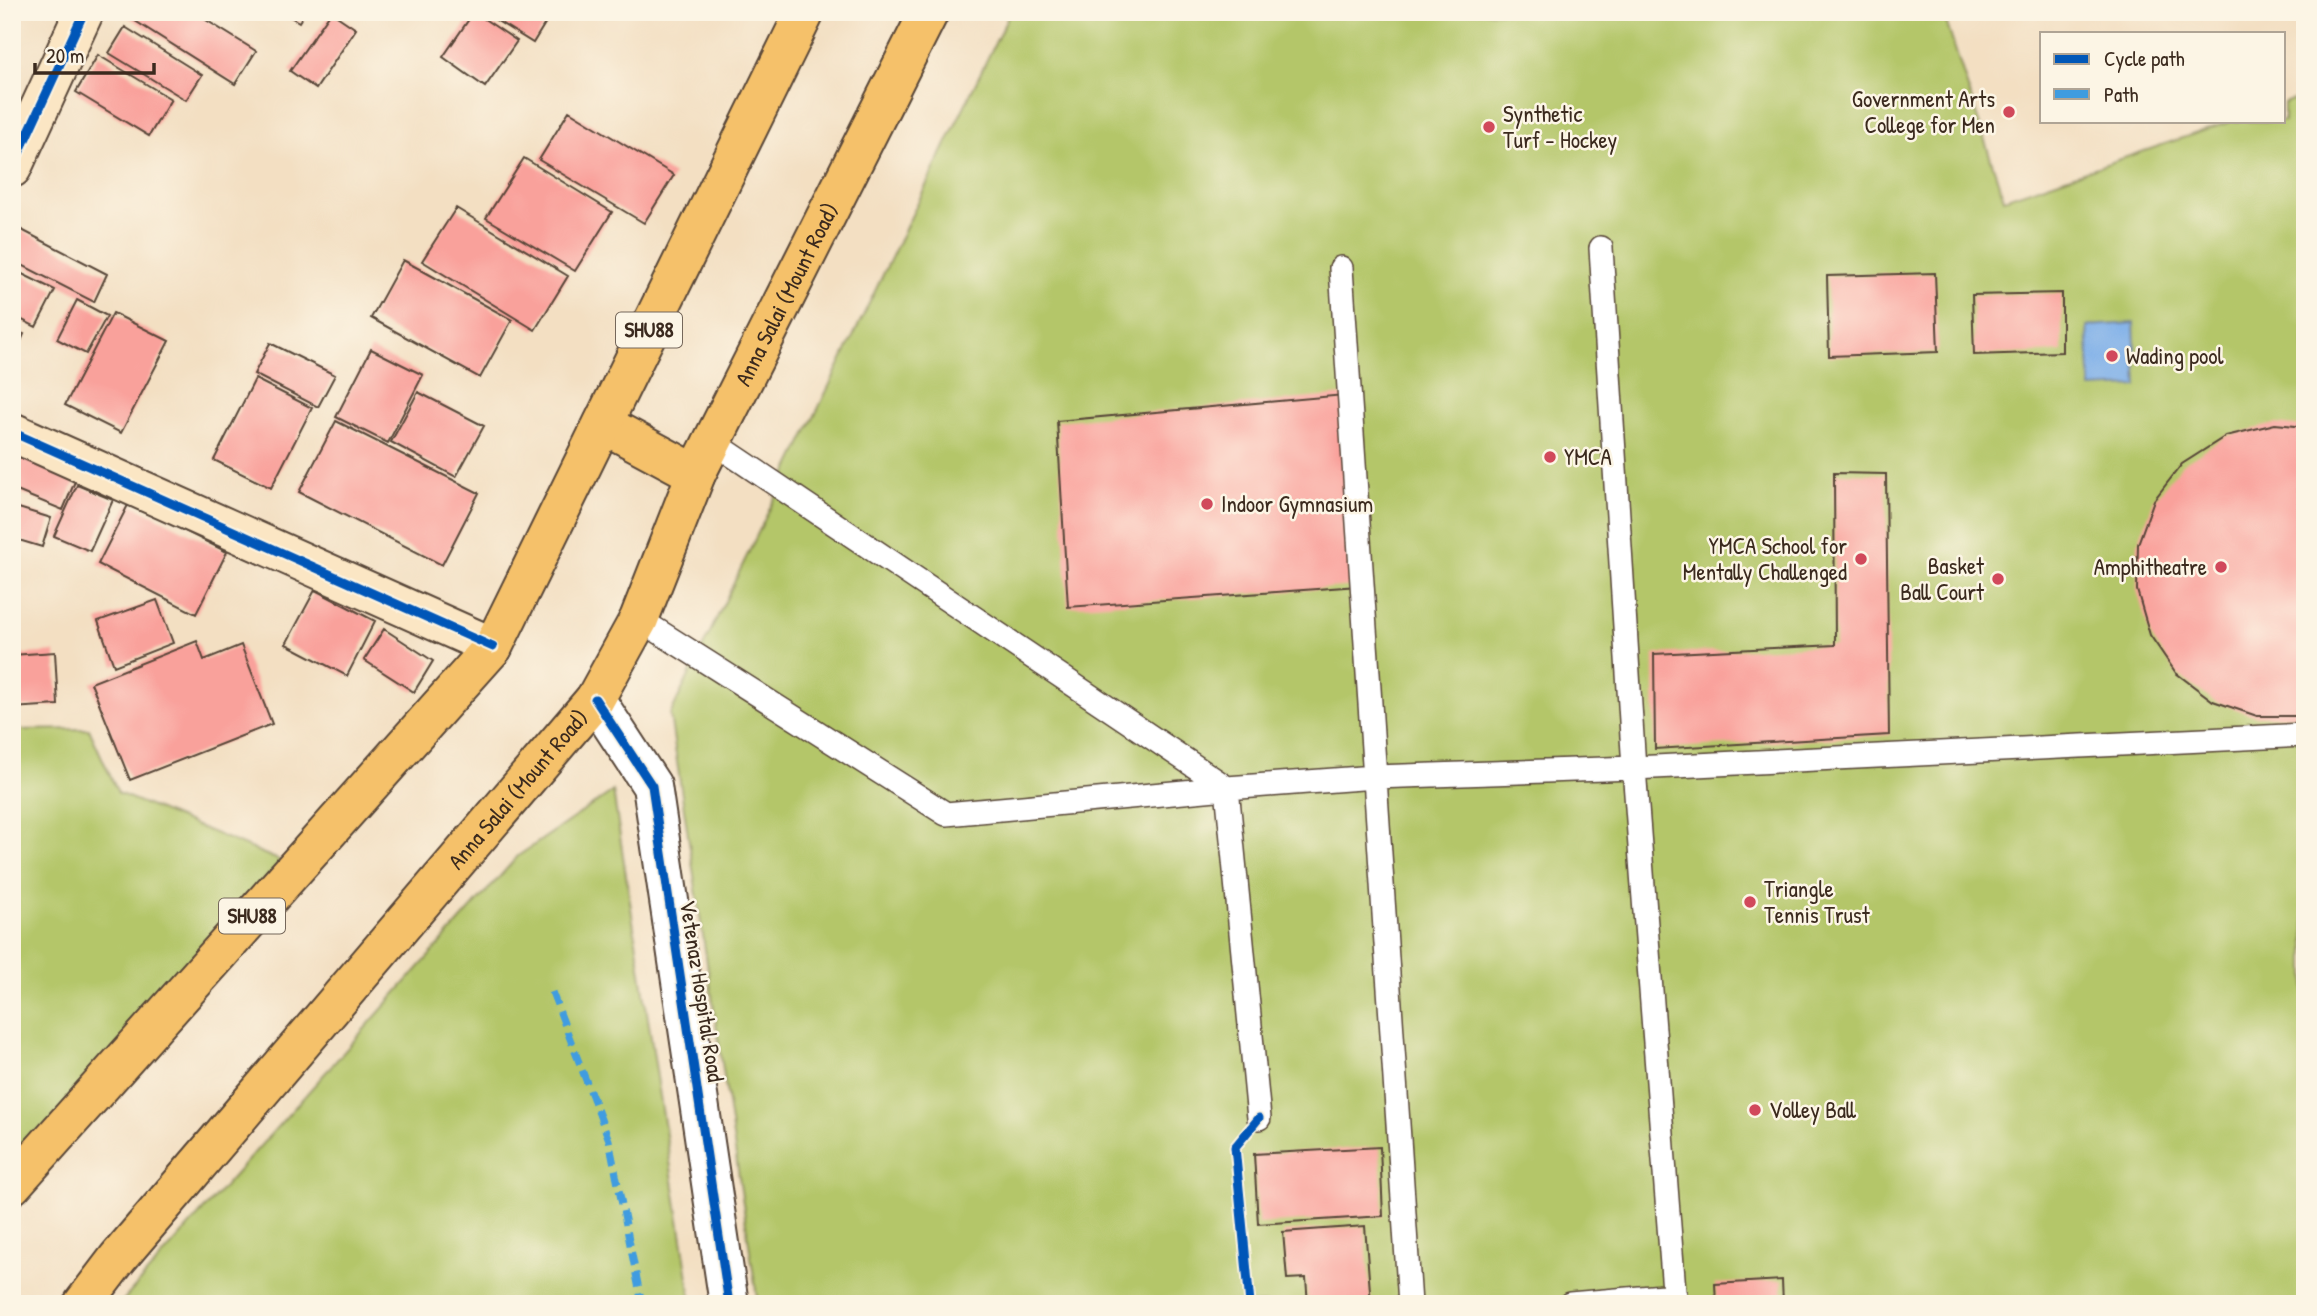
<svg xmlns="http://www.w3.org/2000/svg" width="2317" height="1316" font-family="'Patrick Hand',sans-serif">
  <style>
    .green { fill: #b4c669; stroke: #787844; stroke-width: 2 }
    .water { fill: #7dafe9; stroke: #5c6c84; stroke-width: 2 }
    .building { fill: #f9a19b }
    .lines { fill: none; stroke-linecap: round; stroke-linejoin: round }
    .lane-casing { stroke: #574537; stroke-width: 26 }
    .street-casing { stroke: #574537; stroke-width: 42 }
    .secondary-casing { stroke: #574537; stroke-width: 42 }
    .primary-casing { stroke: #574537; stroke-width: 42 }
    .lane { stroke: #fff; stroke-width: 23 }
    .street { stroke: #fff; stroke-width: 38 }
    .secondary { stroke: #fbe6c4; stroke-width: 38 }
    .primary { stroke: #f5c16b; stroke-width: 38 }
    .quiet { stroke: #3f9ce0; stroke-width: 7; stroke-dasharray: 14 7; stroke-linecap: butt }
    .cycleway-casing { stroke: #fcf5e5; stroke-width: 13 }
    .cycleway { stroke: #0057b8; stroke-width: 9 }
    .poi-dot { fill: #d1495b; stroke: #fcf5e5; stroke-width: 2.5 }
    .labels { text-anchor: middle; stroke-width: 5; stroke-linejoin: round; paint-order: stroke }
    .shield { fill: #fcf5e5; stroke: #75675a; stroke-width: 2 }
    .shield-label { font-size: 21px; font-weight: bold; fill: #3b2a1e }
    .poi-label { font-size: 23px; fill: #3b2a1e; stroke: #fcf5e5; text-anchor: start }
    .street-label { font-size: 23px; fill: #3b2a1e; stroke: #fcf5e5 }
  </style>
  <rect width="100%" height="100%" fill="#fcf5e5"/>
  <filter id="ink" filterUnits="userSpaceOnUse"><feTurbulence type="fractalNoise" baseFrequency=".0143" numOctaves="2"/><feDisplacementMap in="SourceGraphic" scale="14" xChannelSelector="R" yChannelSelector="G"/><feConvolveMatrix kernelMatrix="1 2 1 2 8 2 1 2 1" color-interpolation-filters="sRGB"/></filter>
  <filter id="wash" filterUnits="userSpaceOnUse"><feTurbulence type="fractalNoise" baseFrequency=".00686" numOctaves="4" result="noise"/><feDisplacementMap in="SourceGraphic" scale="28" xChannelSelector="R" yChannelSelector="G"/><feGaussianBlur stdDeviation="1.57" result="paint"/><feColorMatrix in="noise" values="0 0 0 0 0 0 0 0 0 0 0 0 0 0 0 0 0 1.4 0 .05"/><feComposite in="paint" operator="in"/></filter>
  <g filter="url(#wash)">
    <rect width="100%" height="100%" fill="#f3dfc2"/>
    <path class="green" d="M 1010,12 L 1943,12 L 2004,199 L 2232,121 L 2284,121 L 2284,103 L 2305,96 L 2305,1304 L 758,1304 L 670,715 Z
      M 89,729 L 118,793 L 281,861 L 12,1165 L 12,730 Z
      M 613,791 L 692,1304 L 120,1304 L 518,856 Z"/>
    <path class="water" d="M 2134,323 L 2137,386 L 2091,388 L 2087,326 Z"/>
    <g id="blocks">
      <path class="building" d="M 121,12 L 193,12 L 256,51 L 235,84 Z
        M 282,12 L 305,12 L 299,22 Z
        M 331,12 L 356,29 L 316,89 L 290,71 Z
        M 474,12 L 517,41 L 485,87 L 443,57 Z
        M 483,12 L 552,12 L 533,43 Z
        M 2297,12 L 2305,12 L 2305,33 L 2304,33 Z
        M 125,27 L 202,75 L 186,100 L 109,53 Z
        M 98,55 L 171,99 L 149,136 L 76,92 Z
        M 569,111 L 674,175 L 644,223 L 539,160 Z
        M 524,158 L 612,212 L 575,271 L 486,218 Z
        M 456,208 L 568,276 L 535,330 L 422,261 Z
        M 12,225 L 107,274 L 94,302 L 12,260 Z
        M 403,260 L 512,320 L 480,378 L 371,318 Z
        M 12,269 L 55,290 L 36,327 L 12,315 Z
        M 1935,273 L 1938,352 L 1829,356 L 1827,276 Z
        M 2062,293 L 2062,352 L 1974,355 L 1972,295 Z
        M 77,300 L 107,316 L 86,354 L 57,339 Z
        M 113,313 L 169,341 L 121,433 L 65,405 Z
        M 12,330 L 24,334 L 12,362 Z
        M 270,343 L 335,375 L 318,407 L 254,374 Z
        M 371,349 L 423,375 L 388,443 L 336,417 Z
        M 255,379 L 312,408 L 271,488 L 214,460 Z
        M 418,392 L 484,426 L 456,477 L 391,442 Z
        M 1344,395 L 1358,586 L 1068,607 L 1057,421 Z
        M 336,421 L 479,493 L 442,565 L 299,492 Z
        M 2275,424 L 2305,427 L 2305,716 L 2257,716 L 2213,701 L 2176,673 L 2150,635 L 2137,590 L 2138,544 L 2154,500 L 2182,464 L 2226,436 Z
        M 12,452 L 76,479 L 63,510 L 12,489 Z
        M 1834,473 L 1886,474 L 1889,735 L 1655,749 L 1654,654 L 1835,645 Z
        M 77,485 L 113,500 L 90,551 L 54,536 Z
        M 129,503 L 227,552 L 196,614 L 98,564 Z
        M 12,506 L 51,518 L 42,547 L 12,538 Z
        M 315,590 L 375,621 L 347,676 L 286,644 Z
        M 157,600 L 173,643 L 114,666 L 98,621 Z
        M 384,629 L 433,661 L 414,692 L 364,660 Z
        M 197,641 L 204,660 L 241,645 L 272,724 L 130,780 L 91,683 Z
        M 55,652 L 58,705 L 12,708 L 12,655 Z
        M 1380,1147 L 1383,1216 L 1258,1224 L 1254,1154 Z
        M 1365,1226 L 1371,1304 L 1308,1304 L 1306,1278 L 1287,1279 L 1283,1232 Z
        M 1782,1280 L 1783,1304 L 1716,1304 L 1715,1284 Z"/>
    </g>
  </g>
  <g filter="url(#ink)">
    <use href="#blocks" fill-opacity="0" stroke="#574537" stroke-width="2"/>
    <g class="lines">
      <defs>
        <path id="lane" d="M 1601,248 L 1634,768 L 1675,1304
          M 1341,268 L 1410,1304
          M 713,442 L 1227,788
          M 639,619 L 946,814 L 1227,788 L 1375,777 L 1634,768 L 2305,735
          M 1227,788 L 1259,1118
          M 1570,1304 L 1675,1295"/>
        <path id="street" d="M 595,699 L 652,786 L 729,1304"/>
        <path id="secondary" d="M 12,168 L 84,12
          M 12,432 L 493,647"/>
        <g id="primary">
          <path d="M 603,424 L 696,474"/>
          <path d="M 12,1185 L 493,647 L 805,12"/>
          <path id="s1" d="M 83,1304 L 118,1258 L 595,699 L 639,619 L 696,474 L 929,12"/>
        </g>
      </defs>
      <use href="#lane" class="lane-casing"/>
      <use href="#street" class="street-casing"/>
      <use href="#secondary" class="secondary-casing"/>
      <use href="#primary" class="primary-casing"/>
      <use href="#lane" class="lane"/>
      <use href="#street" class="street"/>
      <use href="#secondary" class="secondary"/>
      <use href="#primary" class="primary"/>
      <path class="quiet" d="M 552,992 L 609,1140 L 642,1304"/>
      <defs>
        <path id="cycleway" d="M 12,168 L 84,12
          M 12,432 L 493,647
          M 595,699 L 652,786 L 729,1304
          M 1250,1304 L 1235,1147 L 1259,1118"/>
      </defs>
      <use href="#cycleway" class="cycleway-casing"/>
      <use href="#cycleway" class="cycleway"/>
    </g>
  </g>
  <g class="poi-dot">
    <circle cx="2009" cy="112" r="7"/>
    <circle cx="1489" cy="127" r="7"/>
    <circle cx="2112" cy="356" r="7"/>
    <circle cx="1550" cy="457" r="7"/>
    <circle cx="1207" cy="504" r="7"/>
    <circle cx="1861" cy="559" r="7"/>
    <circle cx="2221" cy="567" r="7"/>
    <circle cx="1998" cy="579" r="7"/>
    <circle cx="1750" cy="902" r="7"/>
    <circle cx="1755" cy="1110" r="7"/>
  </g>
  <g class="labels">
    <g class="shield">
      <rect x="616" y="312.5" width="66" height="35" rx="5"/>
      <rect x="219" y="898.5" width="66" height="35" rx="5"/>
    </g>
    <g class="shield-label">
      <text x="649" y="337">SHU88</text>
      <text x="252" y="923">SHU88</text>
    </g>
    <g class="poi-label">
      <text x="1995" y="107" text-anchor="end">Government Arts<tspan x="1995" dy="26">College for Men</tspan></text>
      <text x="1503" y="122">Synthetic<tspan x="1503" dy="26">Turf - Hockey</tspan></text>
      <text x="2126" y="364">Wading pool</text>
      <text x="1564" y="465">YMCA</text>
      <text x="1221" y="512">Indoor Gymnasium</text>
      <text x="1847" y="554" text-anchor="end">YMCA School for<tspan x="1847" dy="26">Mentally Challenged</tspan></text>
      <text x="1984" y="574" text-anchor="end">Basket<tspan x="1984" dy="26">Ball Court</tspan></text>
      <text x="2207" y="575" text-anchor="end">Amphitheatre</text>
      <text x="1764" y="897">Triangle<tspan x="1764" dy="26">Tennis Trust</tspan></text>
      <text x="1769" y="1118">Volley Ball</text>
    </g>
    <g class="street-label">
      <text dy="8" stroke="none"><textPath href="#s1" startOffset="1241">Anna Salai (Mount Road)</textPath></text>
      <text dy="8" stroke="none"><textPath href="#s1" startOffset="674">Anna Salai (Mount Road)</textPath></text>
      <text transform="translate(702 991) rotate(81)" y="8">Vetenaz Hospital Road</text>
    </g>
  </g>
  <rect width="2317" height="1316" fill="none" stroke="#fcf5e5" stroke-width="42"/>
  <rect x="2040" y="32" width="245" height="91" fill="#fcf5e5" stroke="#afa495" stroke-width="2"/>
  <rect x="2054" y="54" width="35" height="10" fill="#0057b8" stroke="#afa495" stroke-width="2"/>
  <text x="2104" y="66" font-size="21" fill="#3b2a1e">Cycle path</text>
  <rect x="2054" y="89" width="35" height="10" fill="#3f9ce0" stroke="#afa495" stroke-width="2"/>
  <text x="2104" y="102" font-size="21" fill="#3b2a1e">Path</text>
  <path d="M35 63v10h119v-10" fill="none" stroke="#3b2a1e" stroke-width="3.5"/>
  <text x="46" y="63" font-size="21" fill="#3b2a1e" stroke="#fcf5e5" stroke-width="5" paint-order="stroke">20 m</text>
</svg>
